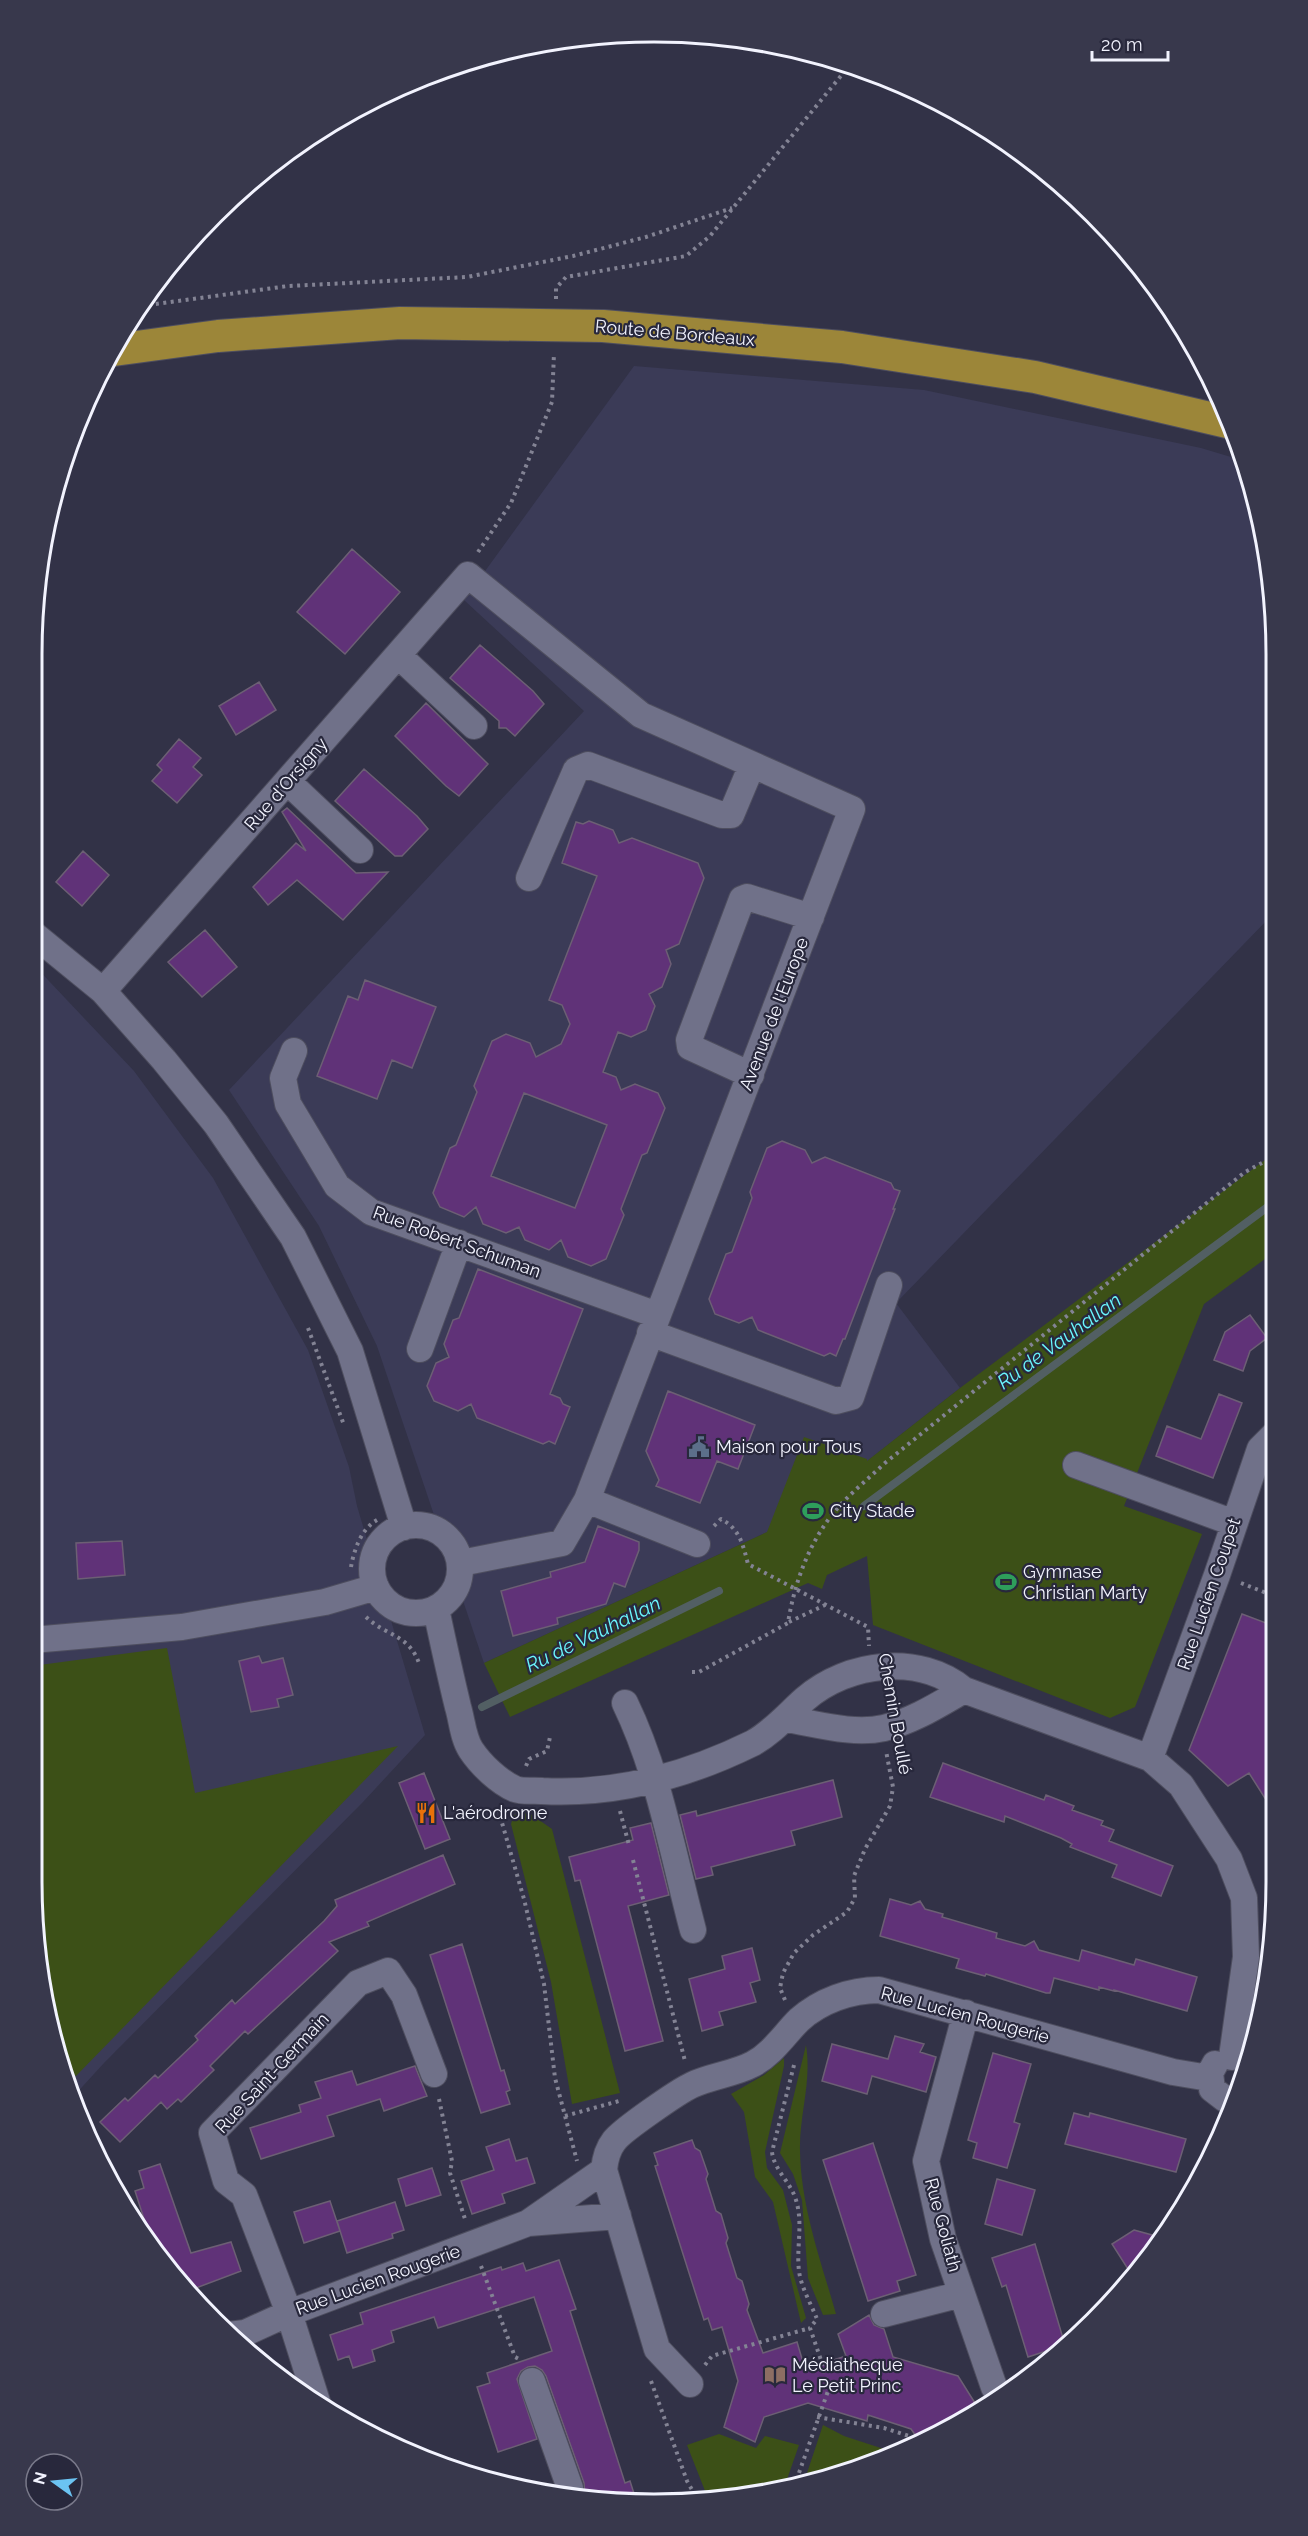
<svg xmlns="http://www.w3.org/2000/svg" width="1308" height="2536" font-family="Raleway,sans-serif">
  <style>
    .built { fill: #3b3b57 }
    .green { fill: #3c5017 }
    .lines { fill: none; stroke-linecap: round; stroke-linejoin: round }
    .stream { stroke: #525f63; stroke-width: 8 }
    .building { fill: #603278; stroke: #6c5f74; stroke-width: 1.5; fill-rule: evenodd }
    .minor-casing { stroke: #4e4e5f; stroke-width: 28 }
    .major-casing { stroke: #4e4e5f; stroke-width: 34 }
    .path { stroke: #838394; stroke-width: 4; stroke-dasharray: 3 4.5; stroke-linecap: butt }
    .minor { stroke: #707189; stroke-width: 26 }
    .major { stroke: #9c8639; stroke-width: 32 }
    .labels { text-anchor: middle; stroke-width: 4.5; stroke-linejoin: round; paint-order: stroke }
    .street-label { font-size: 18px; fill: #f2f3fe; stroke: #28283c }
    .poi-label { font-size: 18px; fill: #f2f3fe; stroke: #28283c; text-anchor: start }
    .water-label { font-size: 20px; font-style: italic; fill: #6af6fd; stroke: #28283c }
    .rim { fill: none; stroke: #f2f3fe; stroke-width: 3 }
  </style>
  <rect width="100%" height="100%" fill="#323247"/>
  <path class="built" d="M 634,366 L 924,390 L 1201,448 L 1241,460 L 1271,572 L 1272,915 L 896,1303 L 960,1388 L 791,1521 L 484,1663 L 377,1346 L 319,1226 L 229,1090 L 584,711 L 464,600 Z
    M 32,963 L 134,1071 L 213,1178 L 308,1350 L 349,1467 L 357,1506 L 425,1735 L 363,1802 L 104,2063 L 72,2098 L 65,2082 L 43,2003 L 32,1882 Z"/>
  <path class="green" d="M 1273,1154 L 1273,1253 L 1204,1304 L 1124,1506 L 1202,1534 L 1135,1707 L 1110,1718 L 873,1625 L 867,1556 L 827,1575 L 822,1589 L 808,1583 L 510,1717 L 484,1663 L 767,1532 L 804,1437 L 867,1459 L 867,1461 L 960,1388 Z
    M 167,1648 L 195,1793 L 398,1746 L 76,2076 L 59,2062 L 43,2003 L 32,1882 L 32,1666 Z
    M 529,1813 L 552,1829 L 620,2093 L 572,2104 L 551,1982 L 511,1824 L 514,1815 Z
    M 806,2045 C 812,2083 799,2115 800,2151 C 801,2207 821,2261 836,2314 L 823,2315 L 808,2278 L 802,2200 L 793,2174 L 780,2153 Z
    M 784,2058 L 784,2066 L 765,2152 L 767,2168 L 783,2190 L 792,2225 L 791,2266 L 806,2318 L 801,2323 L 773,2202 L 755,2177 L 744,2112 L 731,2094 L 764,2075 Z
    M 823,2425 L 844,2436 L 896,2453 L 815,2483 L 803,2485 Z
    M 719,2434 L 756,2448 L 765,2436 L 799,2445 L 784,2488 L 709,2501 L 687,2445 Z"/>
  <g class="lines">
    <path class="stream" d="M 864,1506 L 1273,1203
      M 482,1707 L 719,1591"/>
  </g>
  <path class="building" d="M 352,549 L 400,592 L 345,654 L 297,612 Z
    M 480,645 L 533,691 L 544,704 L 515,736 L 506,728 L 499,728 L 499,721 L 450,678 Z
    M 259,682 L 276,710 L 236,735 L 219,706 Z
    M 426,703 L 488,764 L 459,796 L 446,786 L 395,736 Z
    M 179,739 L 201,758 L 193,767 L 202,775 L 177,803 L 152,781 L 162,770 L 157,765 Z
    M 364,769 L 417,816 L 428,829 L 402,856 L 395,856 L 335,801 Z
    M 287,808 L 356,873 L 388,872 L 343,920 L 297,880 L 268,905 L 253,887 L 296,843 L 306,851 L 282,812 Z
    M 589,821 L 613,830 L 619,843 L 632,838 L 698,863 L 704,878 L 679,944 L 666,950 L 671,964 L 662,987 L 649,994 L 655,1006 L 646,1030 L 631,1037 L 618,1032 L 603,1072 L 616,1077 L 621,1090 L 635,1084 L 658,1093 L 665,1108 L 647,1153 L 642,1155 L 621,1209 L 624,1215 L 606,1259 L 591,1266 L 568,1257 L 561,1240 L 549,1250 L 525,1240 L 519,1227 L 506,1233 L 483,1224 L 476,1207 L 464,1217 L 440,1207 L 433,1193 L 450,1148 L 456,1145 L 477,1092 L 474,1086 L 492,1041 L 506,1034 L 530,1043 L 536,1057 L 561,1044 L 570,1024 L 562,1005 L 549,1000 L 597,876 L 562,863 L 576,822 L 583,824 ZM 524,1093 L 607,1125 L 575,1208 L 491,1176 Z
    M 83,851 L 109,875 L 82,906 L 56,882 Z
    M 205,930 L 237,967 L 202,997 L 168,962 Z
    M 365,980 L 436,1007 L 412,1068 L 392,1060 L 377,1099 L 317,1076 L 348,996 L 358,1000 Z
    M 782,1141 L 805,1150 L 812,1163 L 825,1157 L 891,1183 L 894,1189 L 900,1191 L 893,1209 L 895,1209 L 845,1339 L 843,1339 L 836,1356 L 830,1353 L 824,1356 L 758,1330 L 752,1317 L 739,1323 L 715,1314 L 709,1299 L 726,1254 L 732,1252 L 752,1198 L 750,1192 L 767,1148 Z
    M 478,1269 L 583,1309 L 550,1394 L 560,1398 L 563,1404 L 570,1407 L 555,1444 L 549,1441 L 543,1444 L 477,1418 L 471,1404 L 458,1411 L 434,1401 L 427,1386 L 436,1363 L 449,1357 L 444,1344 L 453,1320 L 459,1318 Z
    M 1250,1315 L 1267,1338 L 1250,1351 L 1243,1371 L 1214,1360 L 1225,1332 Z
    M 668,1391 L 755,1425 L 738,1469 L 717,1461 L 700,1503 L 656,1486 L 659,1480 L 646,1451 Z
    M 1219,1394 L 1242,1403 L 1213,1478 L 1156,1456 L 1167,1426 L 1201,1439 Z
    M 598,1526 L 639,1542 L 639,1550 L 625,1587 L 614,1583 L 606,1604 L 557,1618 L 558,1624 L 513,1636 L 501,1591 L 551,1577 L 550,1572 L 585,1562 Z
    M 122,1541 L 125,1575 L 78,1579 L 76,1543 Z
    M 1242,1614 L 1274,1626 L 1275,1814 L 1249,1773 L 1228,1786 L 1189,1750 Z
    M 259,1656 L 262,1663 L 283,1658 L 293,1695 L 277,1699 L 279,1707 L 251,1712 L 239,1661 Z
    M 943,1763 L 1044,1800 L 1046,1795 L 1074,1806 L 1072,1810 L 1103,1821 L 1101,1825 L 1114,1830 L 1109,1841 L 1173,1866 L 1161,1896 L 1112,1877 L 1117,1865 L 1070,1847 L 1072,1844 L 1061,1838 L 1005,1816 L 1004,1822 L 930,1797 Z
    M 424,1773 L 450,1839 L 425,1849 L 399,1783 Z
    M 833,1780 L 842,1817 L 791,1831 L 795,1845 L 711,1867 L 713,1875 L 696,1879 L 680,1815 L 696,1811 L 697,1816 Z
    M 651,1823 L 669,1895 L 628,1906 L 663,2041 L 625,2051 L 580,1880 L 575,1881 L 569,1857 L 633,1840 L 630,1828 Z
    M 443,1855 L 455,1884 L 367,1922 L 369,1926 L 329,1942 L 338,1951 L 248,2034 L 245,2031 L 210,2066 L 214,2070 L 181,2102 L 178,2099 L 167,2109 L 161,2102 L 120,2142 L 100,2122 L 125,2098 L 128,2101 L 155,2075 L 158,2078 L 198,2040 L 195,2036 L 232,2000 L 235,2004 L 324,1921 L 337,1906 L 335,1900 Z
    M 890,1899 L 911,1905 L 920,1901 L 925,1909 L 943,1914 L 942,1917 L 997,1933 L 996,1938 L 1025,1946 L 1034,1941 L 1039,1950 L 1079,1961 L 1082,1950 L 1134,1965 L 1136,1959 L 1197,1977 L 1187,2011 L 1114,1990 L 1114,1991 L 1099,1987 L 1099,1990 L 1054,1978 L 1050,1993 L 1046,1993 L 986,1974 L 985,1976 L 956,1968 L 959,1959 L 880,1936 Z
    M 462,1944 L 501,2071 L 504,2070 L 510,2090 L 506,2092 L 510,2104 L 481,2113 L 430,1955 Z
    M 752,1948 L 760,1980 L 750,1983 L 756,2002 L 719,2012 L 723,2025 L 702,2031 L 689,1979 L 725,1969 L 722,1956 Z
    M 895,2036 L 924,2044 L 920,2052 L 936,2057 L 926,2092 L 872,2076 L 867,2094 L 822,2081 L 832,2044 L 888,2059 Z
    M 993,2053 L 1031,2064 L 1014,2122 L 1020,2124 L 1007,2168 L 973,2158 L 977,2143 L 968,2140 Z
    M 415,2066 L 427,2096 L 384,2111 L 380,2099 L 327,2116 L 334,2136 L 261,2159 L 250,2128 L 301,2112 L 299,2105 L 321,2098 L 315,2082 L 352,2071 L 357,2085 Z
    M 1074,2113 L 1089,2117 L 1090,2113 L 1186,2139 L 1176,2172 L 1065,2144 Z
    M 509,2139 L 516,2161 L 527,2158 L 535,2183 L 502,2194 L 505,2203 L 472,2214 L 461,2181 L 494,2170 L 486,2147 Z
    M 692,2140 L 695,2148 L 700,2151 L 708,2174 L 706,2179 L 716,2211 L 721,2214 L 728,2238 L 726,2243 L 737,2278 L 742,2281 L 749,2304 L 747,2310 L 763,2353 L 797,2342 L 805,2369 L 846,2356 L 838,2334 L 869,2315 L 874,2325 L 884,2329 L 893,2357 L 958,2376 L 980,2411 L 921,2443 L 911,2429 L 868,2415 L 867,2421 L 808,2403 L 764,2417 L 755,2442 L 724,2427 L 738,2381 L 722,2327 L 712,2330 L 708,2318 L 704,2320 L 655,2166 L 658,2165 L 654,2153 Z
    M 873,2143 L 916,2275 L 897,2281 L 900,2291 L 868,2301 L 823,2160 Z
    M 160,2164 L 191,2253 L 231,2242 L 241,2271 L 188,2291 L 160,2261 L 155,2253 L 135,2191 L 144,2188 L 139,2171 Z
    M 432,2168 L 441,2195 L 406,2206 L 398,2179 Z
    M 997,2179 L 1035,2190 L 1022,2235 L 985,2224 Z
    M 330,2201 L 340,2231 L 304,2243 L 294,2212 Z
    M 395,2202 L 404,2230 L 392,2234 L 393,2238 L 347,2253 L 337,2221 Z
    M 1134,2230 L 1152,2235 L 1158,2245 L 1133,2277 L 1112,2244 Z
    M 1035,2244 L 1065,2345 L 1028,2357 L 1006,2285 L 1002,2287 L 992,2258 Z
    M 559,2260 L 576,2309 L 570,2311 L 625,2483 L 630,2481 L 637,2503 L 613,2503 L 583,2498 L 585,2496 L 584,2483 L 546,2376 L 542,2370 L 535,2366 L 528,2367 L 521,2371 L 517,2379 L 537,2439 L 498,2452 L 477,2387 L 490,2383 L 487,2373 L 552,2351 L 534,2297 L 438,2328 L 434,2317 L 391,2331 L 394,2342 L 372,2350 L 375,2361 L 353,2368 L 349,2356 L 338,2360 L 330,2335 L 363,2324 L 360,2313 L 501,2267 L 502,2270 L 523,2263 L 526,2271 Z"/>
  <g class="lines">
    <defs>
      <path id="minor" d="M 399,656 L 474,726
        M 288,782 L 360,850
        M 529,878 L 576,770 L 588,765 L 722,815 L 731,815 L 752,765
        M 32,933 L 103,991 L 164,1060 L 216,1124 L 293,1237 L 350,1351 L 404,1527
        M 103,991 L 468,575 L 641,715 L 852,809 L 587,1500 L 562,1543 L 461,1563
        M 294,1051 L 283,1078 L 288,1104 L 337,1186 L 371,1212 L 657,1315
        M 751,1075 L 690,1047 L 689,1040 L 742,899 L 747,897 L 811,917
        M 650,1333 L 836,1401 L 851,1397 L 889,1285
        M 420,1349 L 459,1243
        M 1076,1465 L 1234,1523
        M 587,1500 L 697,1544
        M372 1569a44 44 0 1 1 88 0a44 44 0 1 1-88 0Z
        M 436,1609 C 443,1642 450,1674 458,1707 C 462,1720 463,1738 471,1750 C 481,1765 499,1782 515,1789 C 523,1792 534,1790 542,1791 C 615,1795 688,1775 753,1743 C 773,1732 788,1714 805,1699 C 848,1662 919,1653 964,1690 L 1150,1758 L 1181,1785 L 1229,1859 L 1244,1898 L 1246,1957 L 1232,2057
        M 32,1640 L 182,1627 L 325,1602 L 376,1587
        M 625,1703 C 659,1773 673,1855 693,1930
        M 786,1719 C 817,1724 853,1735 884,1728 C 913,1721 938,1705 964,1690
        M 1150,1758 L 1217,1575 L 1260,1449 L 1274,1435
        M 966,2013 L 926,2161 L 943,2239 L 994,2387 L 1001,2398
        M 1215,2064 L 1210,2073 L 1212,2089 L 1225,2099 L 1234,2099
        M 528,2223 L 618,2216
        M 884,2314 L 962,2294
        M 229,2335 L 245,2333 L 289,2313 L 528,2223 L 604,2170
        M 532,2381 L 570,2488 L 568,2496
        M 690,2384 L 657,2349 L 604,2170 C 605,2159 607,2150 614,2141 C 622,2130 679,2091 692,2085 C 711,2076 734,2074 753,2064 C 772,2054 784,2035 799,2020 C 820,2001 850,1990 879,1990 L 1173,2072 L 1209,2078
        M 318,2405 L 289,2313 L 244,2195 L 226,2181 L 212,2133 L 358,1983 L 388,1971 L 404,1995 L 434,2074"/>
      <path id="major" d="M 114,350 L 218,336 L 400,323 L 603,326 L 842,347 L 1035,377 L 1231,423"/>
    </defs>
    <use href="#minor" class="minor-casing"/>
    <use href="#major" class="major-casing"/>
    <path class="path" d="M 556,299 L 556,288 L 566,277 L 686,256 L 710,236 L 849,66
      M 141,306 L 288,286 L 467,277 L 573,256 L 646,237 L 732,208
      M 478,552 L 511,503 L 552,402 L 554,353
      M 308,1328 L 344,1425
      M 714,1526 L 721,1519 C 740,1529 743,1545 748,1564 L 868,1627 L 869,1646
      M 351,1567 C 354,1550 361,1529 377,1520
      M 1241,1583 L 1274,1596
      M 366,1617 C 387,1637 410,1634 420,1666
      M 789,1622 L 825,1605
      M 692,1672 L 699,1672 L 788,1623 C 795,1579 812,1534 844,1501 C 857,1488 871,1476 885,1463 L 1245,1172 L 1273,1157
      M 526,1766 L 529,1759 L 547,1751 L 550,1737
      M 498,1809 L 524,1899 L 544,1984 L 555,2078 L 577,2161
      M 620,1811 L 629,1845
      M 633,1860 L 685,2061
      M 785,2000 L 780,1988 L 783,1973 L 794,1953 L 813,1935 L 847,1912 L 855,1898 L 854,1876 L 865,1849 L 890,1806 L 893,1787 L 886,1751
      M 439,2099 L 452,2161 L 450,2173 L 466,2222
      M 565,2116 L 619,2101
      M 481,2266 L 515,2357 L 521,2360
      M 705,2365 L 712,2356 L 810,2328
      M 651,2381 L 687,2481 L 699,2502
      M 817,2417 L 884,2428 L 912,2437 L 917,2445
      M 794,2487 L 828,2391 L 824,2369 L 810,2328 L 817,2319 C 811,2304 801,2287 799,2271 C 796,2246 804,2222 795,2197 C 789,2181 774,2169 772,2152 L 794,2065"/>
    <use href="#minor" class="minor"/>
    <use href="#major" class="major"/>
  </g>
  <defs>
    <symbol id="civic-bare" viewBox="-9 -9 18 18"><path d="M-.6-6.5H3V-4.5H.6V-3L4-1V1h2V6H-6V1h2V-1L-.6-3ZM-1.2 2.5V6h2.4V2.5Z" fill="#5c6f8a" stroke="#28283c" stroke-width="2.5" paint-order="stroke"/></symbol>
    <symbol id="stadium-bare" viewBox="-9 -9 18 18"><path d="M0-5a6.5 5 0 1 0 0 10a6.5 5 0 1 0 0-10ZM-3.5-1.8h7v3.6h-7Z" fill="#2e9e5b" stroke="#28283c" stroke-width="2.5" paint-order="stroke"/></symbol>
    <symbol id="restaurant-bare" viewBox="-9 -9 18 18"><path d="M-5-6h1v4h1v-4h1v4h1v-4h1v5L-1.5 .5V6h-2V.5L-5-1ZM5-6V6H3V1.5H1.5Q1.5-4 5-6Z" fill="#e8710a" stroke="#28283c" stroke-width="2.5" paint-order="stroke"/></symbol>
    <symbol id="library-bare" viewBox="-9 -9 18 18"><path d="M-6-4Q-3-5.5-.7-3.5V5Q-3 3-6 4ZM6-4Q3-5.5 .7-3.5V5Q3 3 6 4Z" fill="#8d6e63" stroke="#28283c" stroke-width="2.5" paint-order="stroke"/></symbol>
  </defs>
  <g fill-rule="evenodd">
    <use href="#civic-bare" x="684" y="1432" width="30" height="30"/>
    <use href="#stadium-bare" x="798" y="1496" width="30" height="30"/>
    <use href="#stadium-bare" x="991" y="1567" width="30" height="30"/>
    <use href="#restaurant-bare" x="411" y="1798" width="30" height="30"/>
    <use href="#library-bare" x="760" y="2360" width="30" height="30"/>
  </g>
  <g class="labels">
    <g class="street-label">
      <text transform="translate(675 333) rotate(5)" y="6">Route de Bordeaux</text>
      <text transform="translate(286 784) rotate(-49)" y="6">Rue d'Orsigny</text>
      <text transform="translate(774 1014) rotate(-69)" y="6">Avenue de l'Europe</text>
      <text transform="translate(457 1242) rotate(20)" y="6">Rue Robert Schuman</text>
      <text transform="translate(1209 1594) rotate(-71)" y="6">Rue Lucien Coupet</text>
      <text transform="translate(895 1714) rotate(80)" y="6">Chemin Boullé</text>
      <text transform="translate(965 2015) rotate(15)" y="6">Rue Lucien Rougerie</text>
      <text transform="translate(272 2073) rotate(-47)" y="6">Rue Saint-Germain</text>
      <text transform="translate(943 2225) rotate(75)" y="6">Rue Goliath</text>
      <text transform="translate(378 2280) rotate(-20)" y="6">Rue Lucien Rougerie</text>
    </g>
    <g class="poi-label">
      <text x="716" y="1453">Maison pour Tous</text>
      <text x="830" y="1517">City Stade</text>
      <text x="1023" y="1578">Gymnase<tspan x="1023" dy="21">Christian Marty</tspan></text>
      <text x="443" y="1819">L'aérodrome</text>
      <text x="792" y="2371">Médiatheque<tspan x="792" dy="21">Le Petit Princ</tspan></text>
    </g>
    <g class="water-label">
      <text transform="translate(1059 1341) rotate(-36)" y="7">Ru de Vauhallan</text>
      <text transform="translate(593 1634) rotate(-26)" y="7">Ru de Vauhallan</text>
    </g>
  </g>
  <path d="M0 0H1308V2536H0ZM654 42H654A612 612 0 0 1 1266 654V1882A612 612 0 0 1 654 2494H654A612 612 0 0 1 42 1882V654A612 612 0 0 1 654 42Z" fill="#38384c" fill-rule="evenodd"/>
  <path class="rim" d="M654 42H654A612 612 0 0 1 1266 654V1882A612 612 0 0 1 654 2494H654A612 612 0 0 1 42 1882V654A612 612 0 0 1 654 42Z"/>
  <g transform="translate(54 2482) rotate(285)"><circle r="28" fill="#28283c" stroke="#79798a" stroke-width="1.5"/>
  <path d="M0-4.5L10 22L0 15L-10 22Z" fill="#6bc3f2"/>
  <text y="-9" font-size="16" font-weight="bold" text-anchor="middle" fill="#f2f3fe">N</text>
  </g>
  <path d="M1092 51v9h76v-9" fill="none" stroke="#f2f3fe" stroke-width="3"/>
  <text x="1101" y="51" font-size="18" fill="#f2f3fe" stroke="#28283c" stroke-width="4.5" paint-order="stroke">20 m</text>
</svg>
